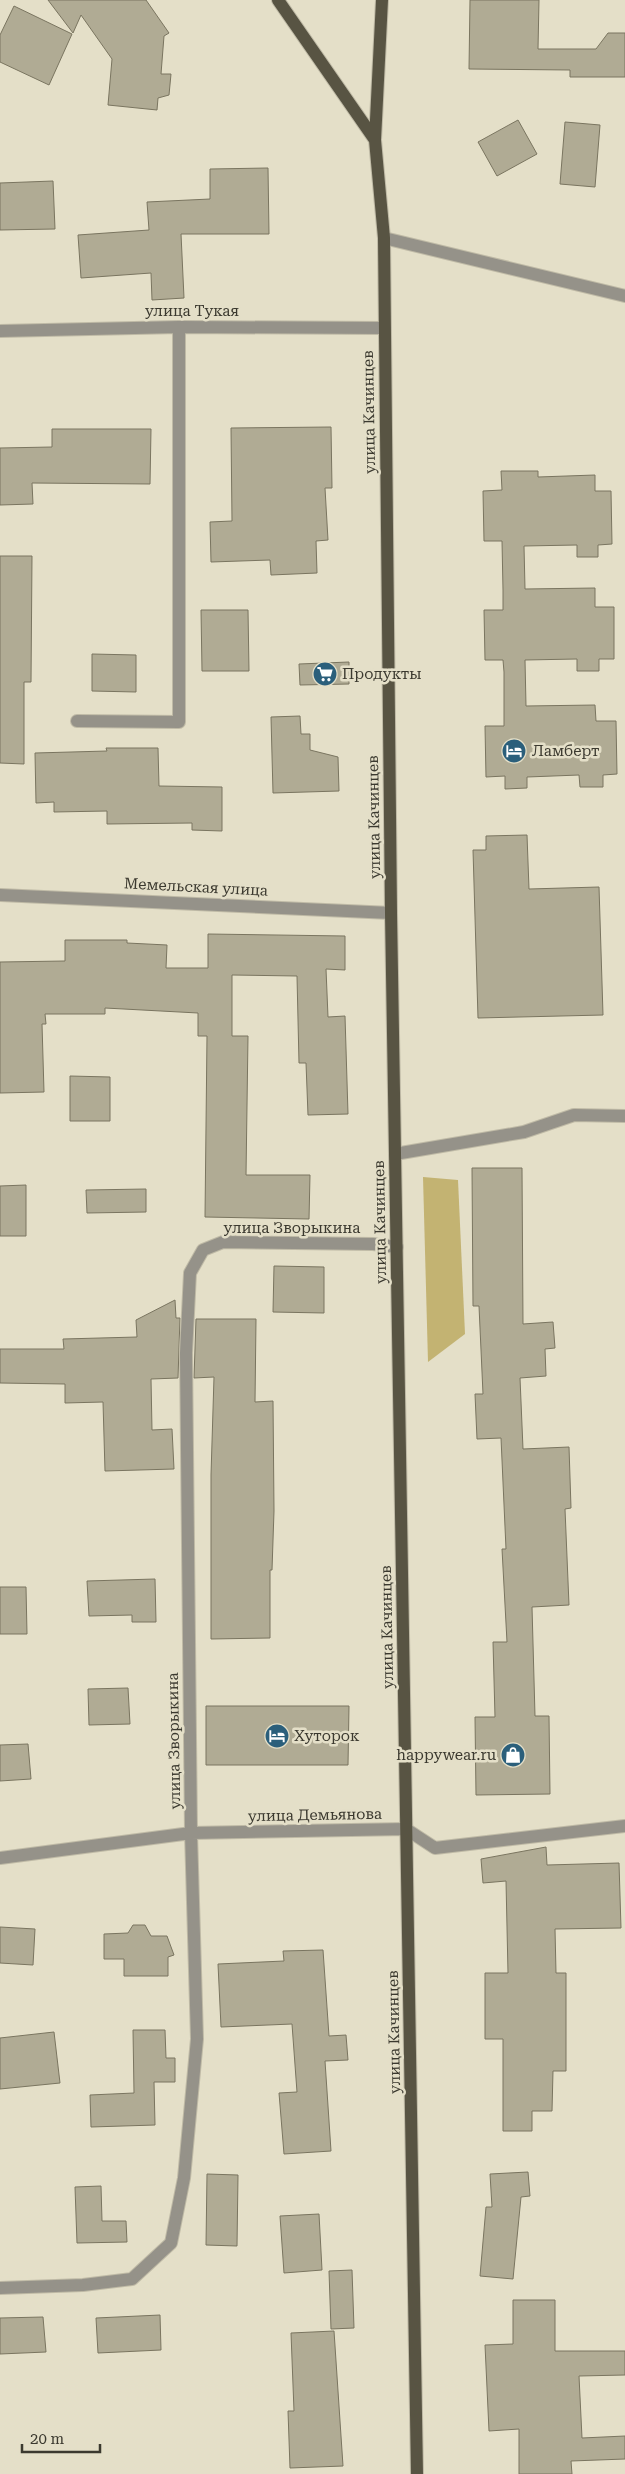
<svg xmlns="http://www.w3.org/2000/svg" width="625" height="2474" font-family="'Roboto Serif',serif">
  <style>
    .green { fill: #c3b372 }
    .building { fill: #b0ab94; stroke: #7a7560 }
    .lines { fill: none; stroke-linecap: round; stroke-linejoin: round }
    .minor-casing { stroke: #bfbaa6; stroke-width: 14 }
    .major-casing { stroke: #bfbaa6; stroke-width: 14 }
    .minor { stroke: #959289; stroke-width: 12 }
    .major { stroke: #585443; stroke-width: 12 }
    .labels { text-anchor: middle; stroke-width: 5; stroke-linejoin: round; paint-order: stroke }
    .street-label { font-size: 15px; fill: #3b392f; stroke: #e4dfc8 }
    .poi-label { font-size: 15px; fill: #3b392f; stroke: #e4dfc8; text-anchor: start }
  </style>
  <rect width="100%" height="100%" fill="#e4dfc8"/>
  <path class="green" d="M 423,1177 L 458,1180 L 465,1334 L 428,1362 Z"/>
  <path class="building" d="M 48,0 L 146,0 L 169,33 L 164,36 L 161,74 L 171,74 L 169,95 L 158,98 L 157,110 L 108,105 L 112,59 L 81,15 L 73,33 Z
    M 470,0 L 539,0 L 538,49 L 596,49 L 608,33 L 625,33 L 625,77 L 570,77 L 570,70 L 469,69 Z
    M 14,6 L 72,34 L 49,85 L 0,62 L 0,35 Z
    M 518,120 L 537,154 L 497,176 L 478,142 Z
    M 565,122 L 600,125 L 595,187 L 560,184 Z
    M 268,168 L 269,234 L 181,234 L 184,298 L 152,300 L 151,273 L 81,278 L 78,235 L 149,230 L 147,202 L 210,199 L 210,169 Z
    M 53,181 L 55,229 L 0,230 L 0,183 Z
    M 331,427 L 332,488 L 325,488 L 328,540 L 316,541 L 317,573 L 271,575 L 270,560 L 211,562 L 210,522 L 232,521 L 231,428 Z
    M 52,429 L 151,429 L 150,484 L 32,483 L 33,504 L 0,505 L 0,448 L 52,447 Z
    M 501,471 L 538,471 L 538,477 L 595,475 L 595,491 L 611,491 L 612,544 L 598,545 L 598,557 L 577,557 L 577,545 L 524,546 L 525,589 L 595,588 L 595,607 L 614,607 L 614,659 L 599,659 L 599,671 L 577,671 L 577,659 L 525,660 L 526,706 L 595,705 L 596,721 L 616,721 L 617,774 L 603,775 L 603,787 L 580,787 L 579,775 L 527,777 L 527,788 L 505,789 L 505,776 L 486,777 L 485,726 L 504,726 L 504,672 L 503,660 L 485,660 L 484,610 L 503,610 L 503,590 L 502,541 L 484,541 L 483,491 L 502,490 Z
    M 0,556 L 32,556 L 31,682 L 24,682 L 24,764 L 0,763 Z
    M 201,610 L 248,610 L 249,671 L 202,671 Z
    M 92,654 L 136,655 L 136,692 L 92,691 Z
    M 349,662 L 349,684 L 300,685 L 299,664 Z
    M 300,716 L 301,734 L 310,734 L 310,750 L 338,757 L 339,791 L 273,793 L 271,717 Z
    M 106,748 L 158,748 L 159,786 L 222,787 L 222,831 L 192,830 L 192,823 L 107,824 L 107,811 L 54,812 L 54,802 L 36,803 L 35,753 L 107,751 Z
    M 527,835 L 529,889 L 599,887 L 603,1015 L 478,1018 L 473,850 L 486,850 L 486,836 Z
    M 208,934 L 345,936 L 345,970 L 326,969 L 328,1017 L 345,1016 L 348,1114 L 308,1115 L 306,1063 L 299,1063 L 297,976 L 232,975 L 232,1036 L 248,1036 L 246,1175 L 310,1175 L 309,1219 L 205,1217 L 207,1036 L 198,1036 L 198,1013 L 105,1008 L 105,1014 L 45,1014 L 46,1024 L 42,1024 L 44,1092 L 0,1093 L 0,962 L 65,961 L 65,940 L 127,940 L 127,943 L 167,945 L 166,968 L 208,968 Z
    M 70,1076 L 110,1077 L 110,1121 L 70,1121 Z
    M 472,1168 L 522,1168 L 523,1324 L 553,1322 L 555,1348 L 545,1349 L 546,1376 L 520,1378 L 523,1449 L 569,1447 L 571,1508 L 565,1509 L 569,1605 L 532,1607 L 535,1716 L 549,1716 L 550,1794 L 476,1795 L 475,1717 L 495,1717 L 493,1642 L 507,1642 L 502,1549 L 506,1549 L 501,1438 L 477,1439 L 475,1394 L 483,1394 L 479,1306 L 473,1306 Z
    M 26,1185 L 26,1236 L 0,1236 L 0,1186 Z
    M 146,1189 L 146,1212 L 87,1213 L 86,1190 Z
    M 274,1266 L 324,1267 L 324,1313 L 273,1312 Z
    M 175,1300 L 176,1318 L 180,1318 L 178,1378 L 151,1379 L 152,1430 L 172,1429 L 174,1469 L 105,1471 L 103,1402 L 65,1403 L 65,1384 L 0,1383 L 0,1349 L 64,1349 L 63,1339 L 137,1337 L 136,1320 Z
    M 196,1319 L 256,1319 L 255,1402 L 273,1401 L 274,1511 L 272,1570 L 270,1570 L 270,1638 L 211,1639 L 211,1475 L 214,1377 L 194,1378 Z
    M 155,1579 L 156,1622 L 132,1622 L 132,1615 L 89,1616 L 87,1581 Z
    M 0,1587 L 26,1587 L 27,1634 L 0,1634 Z
    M 128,1688 L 130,1724 L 89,1725 L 88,1689 Z
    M 206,1706 L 349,1706 L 348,1765 L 206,1765 Z
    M 28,1744 L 31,1779 L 0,1781 L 0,1745 Z
    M 546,1847 L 547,1865 L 619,1863 L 621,1928 L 555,1929 L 556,1973 L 566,1973 L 566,2071 L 553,2071 L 552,2111 L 532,2111 L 532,2131 L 503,2131 L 503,2039 L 485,2039 L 485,1973 L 508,1973 L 506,1881 L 483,1883 L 481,1859 Z
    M 133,1925 L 145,1925 L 151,1936 L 167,1936 L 174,1955 L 168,1957 L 168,1976 L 124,1976 L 124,1959 L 104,1959 L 104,1934 L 128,1933 Z
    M 0,1927 L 35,1929 L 33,1965 L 0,1963 Z
    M 323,1950 L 329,2036 L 346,2035 L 348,2060 L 325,2061 L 331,2151 L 284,2154 L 279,2093 L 297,2092 L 292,2024 L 221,2027 L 218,1964 L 284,1961 L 283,1951 Z
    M 133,2030 L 165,2030 L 166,2058 L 175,2058 L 175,2082 L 154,2082 L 155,2125 L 91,2127 L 90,2095 L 134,2093 Z
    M 54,2032 L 60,2083 L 0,2089 L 0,2038 Z
    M 528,2172 L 530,2196 L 521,2197 L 513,2279 L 480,2276 L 486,2207 L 492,2207 L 490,2174 Z
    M 207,2174 L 238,2175 L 237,2246 L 206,2245 Z
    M 101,2186 L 102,2221 L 126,2221 L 127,2242 L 77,2243 L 75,2187 Z
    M 319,2214 L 322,2270 L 284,2273 L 280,2216 Z
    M 352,2270 L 354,2328 L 331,2329 L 329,2271 Z
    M 513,2300 L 555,2300 L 555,2351 L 625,2351 L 625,2375 L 579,2376 L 582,2438 L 625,2436 L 625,2459 L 571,2461 L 572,2474 L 519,2474 L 519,2429 L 489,2431 L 485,2345 L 513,2344 Z
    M 160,2315 L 161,2350 L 98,2353 L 96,2318 Z
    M 43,2317 L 46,2352 L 0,2354 L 0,2318 Z
    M 334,2331 L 343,2466 L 290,2468 L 288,2411 L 294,2411 L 291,2333 Z"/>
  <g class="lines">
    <defs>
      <path id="minor" d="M 384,238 L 625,296
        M 0,331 L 179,327 L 384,328
        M 77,721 L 179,722 L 179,327
        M 0,895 L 391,913
        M 395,1154 L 524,1132 L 574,1115 L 625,1116
        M 0,1858 L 191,1833 L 406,1829 L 435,1848 L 625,1826
        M 0,2288 L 83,2285 L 132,2279 L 171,2243 L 184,2178 L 197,2039 L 191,1833 L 186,1353 L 190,1273 L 203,1250 L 223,1242 L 373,1244 L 397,1247"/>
      <path id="major" d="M 278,0 L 375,140
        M 382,0 L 375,140 L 384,238 L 391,913 L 417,2474"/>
    </defs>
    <use href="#minor" class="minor-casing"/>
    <use href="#major" class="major-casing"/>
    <use href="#minor" class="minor"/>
    <use href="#major" class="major"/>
  </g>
  <defs>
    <symbol id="supermarket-disc" viewBox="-11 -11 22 22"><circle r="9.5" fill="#2b5f7b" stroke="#e4dfc8"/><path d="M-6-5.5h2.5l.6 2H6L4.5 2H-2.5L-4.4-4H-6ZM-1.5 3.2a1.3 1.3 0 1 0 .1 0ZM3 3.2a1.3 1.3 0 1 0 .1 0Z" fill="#fff"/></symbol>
    <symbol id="hotel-disc" viewBox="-11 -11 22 22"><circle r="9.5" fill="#2b5f7b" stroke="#e4dfc8"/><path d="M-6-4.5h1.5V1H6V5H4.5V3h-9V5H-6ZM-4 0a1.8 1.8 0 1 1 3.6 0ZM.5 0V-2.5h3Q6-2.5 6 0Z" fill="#fff"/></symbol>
    <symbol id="shop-disc" viewBox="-11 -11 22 22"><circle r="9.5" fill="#2b5f7b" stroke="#e4dfc8"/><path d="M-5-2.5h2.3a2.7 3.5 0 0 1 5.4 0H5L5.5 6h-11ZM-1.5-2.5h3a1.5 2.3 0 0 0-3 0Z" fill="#fff"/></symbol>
  </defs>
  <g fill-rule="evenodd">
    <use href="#supermarket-disc" x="311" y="660" width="28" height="28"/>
    <use href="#hotel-disc" x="500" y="737" width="28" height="28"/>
    <use href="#hotel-disc" x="263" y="1722" width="28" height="28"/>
    <use href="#shop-disc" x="499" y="1741" width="28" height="28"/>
  </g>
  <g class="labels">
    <g class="street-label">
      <text x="192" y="316">улица Тукая</text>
      <text transform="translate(369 412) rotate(-91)" y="5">улица Качинцев</text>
      <text transform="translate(374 817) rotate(-91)" y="5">улица Качинцев</text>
      <text transform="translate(196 887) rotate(3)" y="5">Мемельская улица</text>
      <text transform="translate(380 1222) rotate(-91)" y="5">улица Качинцев</text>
      <text x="292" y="1233">улица Зворыкина</text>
      <text transform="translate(387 1627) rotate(-91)" y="5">улица Качинцев</text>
      <text transform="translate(174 1741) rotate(-91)" y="5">улица Зворыкина</text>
      <text transform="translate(315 1815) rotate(-1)" y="5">улица Демьянова</text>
      <text transform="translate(394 2032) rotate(-91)" y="5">улица Качинцев</text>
    </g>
    <g class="poi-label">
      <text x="342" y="679">Продукты</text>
      <text x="532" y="756">Ламберт</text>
      <text x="294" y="1741">Хуторок</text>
      <text x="496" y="1760" text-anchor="end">happywear.ru</text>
    </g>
  </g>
  <path d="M22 2444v8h78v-8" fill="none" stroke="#3b392f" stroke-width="2.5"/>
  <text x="30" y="2444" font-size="15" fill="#3b392f" stroke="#e4dfc8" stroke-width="4" paint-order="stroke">20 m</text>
</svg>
